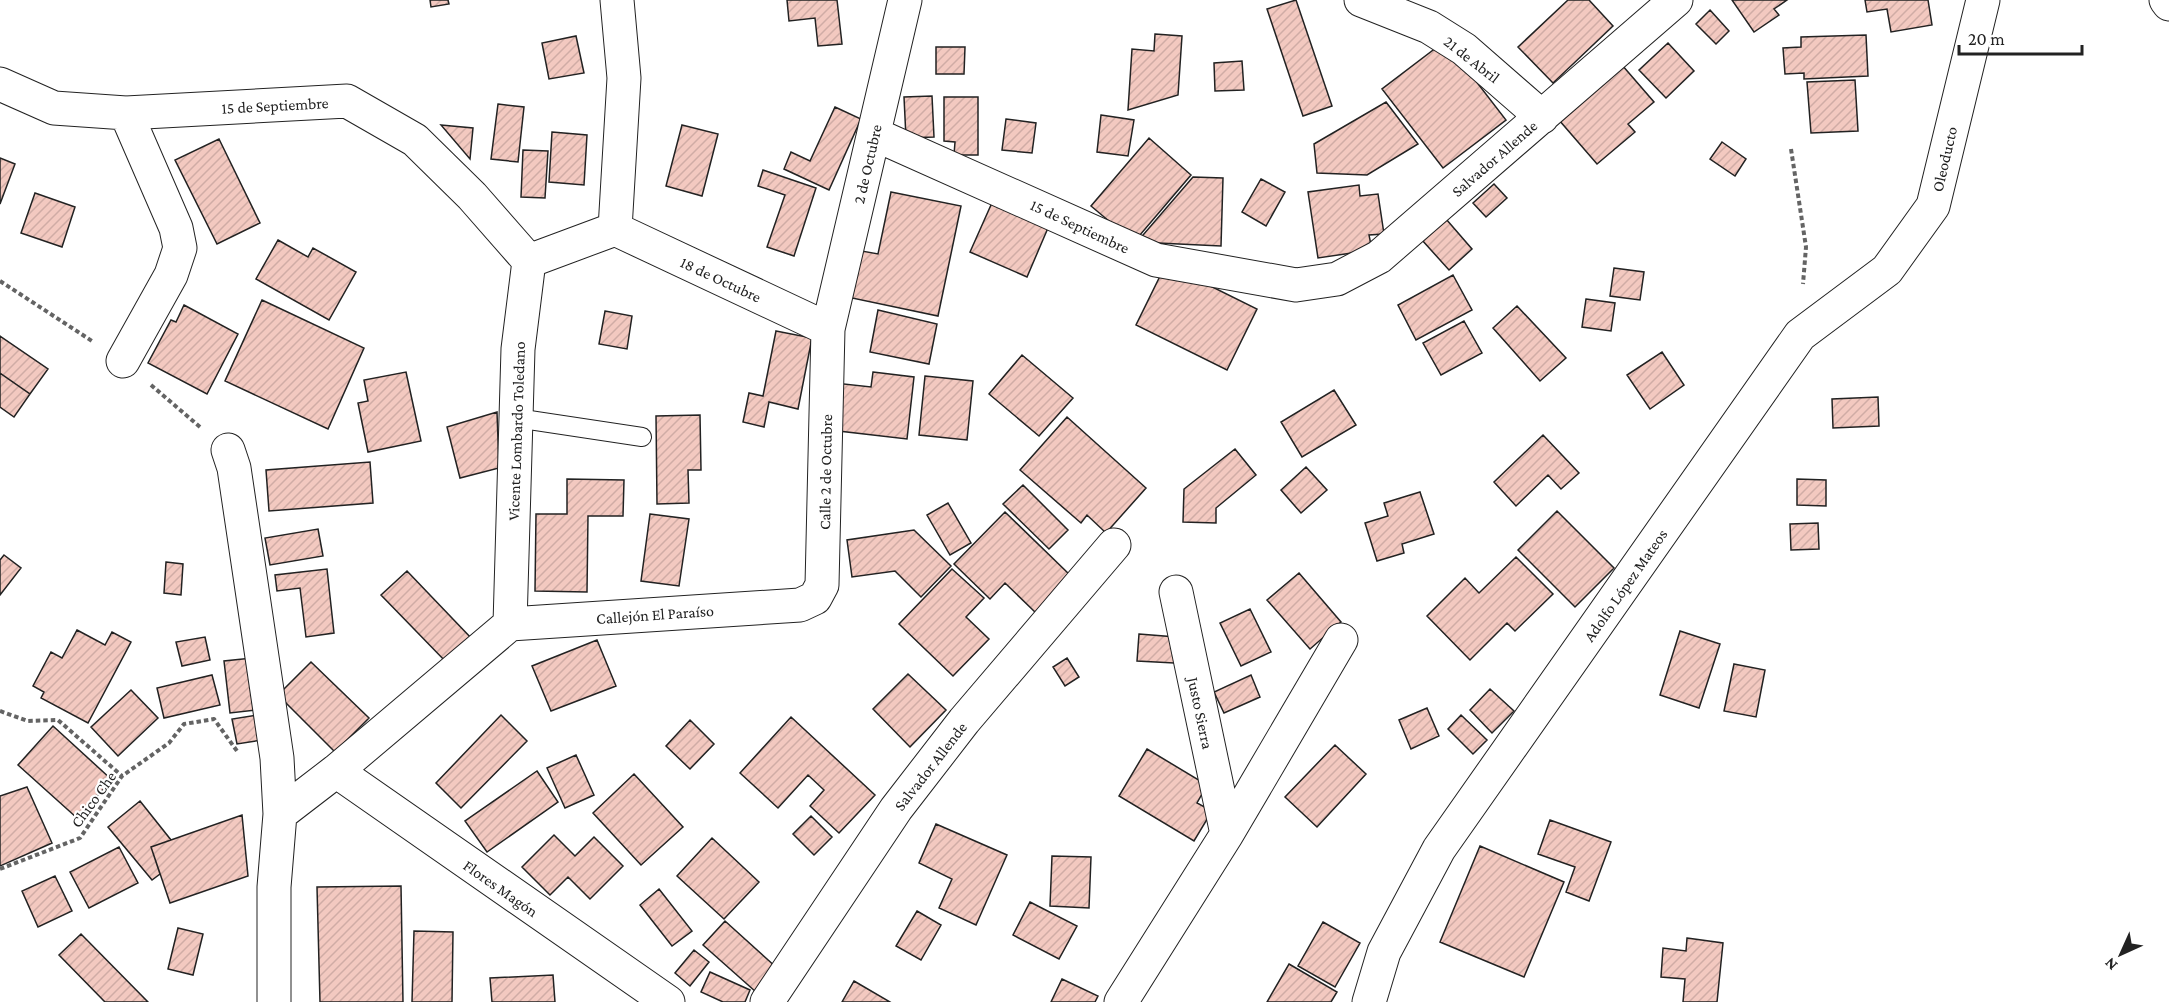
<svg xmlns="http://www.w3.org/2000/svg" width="2169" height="1002" font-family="'Crimson Pro',serif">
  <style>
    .building { fill: url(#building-hatch); stroke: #222; stroke-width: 1.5 }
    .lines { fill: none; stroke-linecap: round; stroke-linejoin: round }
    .service-casing { stroke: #222; stroke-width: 20 }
    .minor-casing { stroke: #222; stroke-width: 35 }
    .path { stroke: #646464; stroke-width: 4; stroke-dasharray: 4.5 3; stroke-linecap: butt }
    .service { stroke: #fff; stroke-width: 18 }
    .minor { stroke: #fff; stroke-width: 33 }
    .labels { text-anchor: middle; stroke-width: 4.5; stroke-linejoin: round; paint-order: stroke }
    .street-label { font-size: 16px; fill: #222; stroke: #fff }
  </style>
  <defs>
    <pattern id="building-hatch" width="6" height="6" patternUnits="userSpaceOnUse" patternTransform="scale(1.5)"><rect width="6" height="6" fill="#f3c9c0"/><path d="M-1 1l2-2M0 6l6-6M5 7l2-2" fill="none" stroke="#d0aca5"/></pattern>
  </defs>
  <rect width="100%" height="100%" fill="#fff"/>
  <path class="building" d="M 430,0 L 448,0 L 449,4 L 431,7 Z
    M 787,0 L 837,0 L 842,44 L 818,46 L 815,18 L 789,21 Z
    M 1296,0 L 1332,106 L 1303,116 L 1267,9 Z
    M 1568,0 L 1589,0 L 1613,26 L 1553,83 L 1518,47 Z
    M 1732,0 L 1787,0 L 1774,9 L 1779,15 L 1754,32 Z
    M 1865,0 L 1928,0 L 1932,25 L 1891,32 L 1887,9 L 1867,12 Z
    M 1710,10 L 1729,31 L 1716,44 L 1696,24 Z
    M 1155,34 L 1182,36 L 1178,95 L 1128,110 L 1132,49 L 1154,51 Z
    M 1866,35 L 1868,76 L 1804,79 L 1804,73 L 1785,74 L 1783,48 L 1801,47 L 1801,37 Z
    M 576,36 L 584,73 L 549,79 L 542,43 Z
    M 1445,41 L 1506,120 L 1443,168 L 1382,89 Z
    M 1668,43 L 1694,71 L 1666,98 L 1639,70 Z
    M 936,47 L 965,47 L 964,74 L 936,74 Z
    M 1242,61 L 1244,90 L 1215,91 L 1214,63 Z
    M 1622,65 L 1654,102 L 1628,124 L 1635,132 L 1597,164 L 1559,120 Z
    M 1855,80 L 1858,131 L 1811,133 L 1807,82 Z
    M 932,96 L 934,137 L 906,138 L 904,97 Z
    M 944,97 L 978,97 L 978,155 L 954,155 L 955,142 L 944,141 Z
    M 1386,102 L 1418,144 L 1367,175 L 1317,173 L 1314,144 Z
    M 498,104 L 524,107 L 518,162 L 491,159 Z
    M 835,107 L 861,119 L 829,190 L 784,169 L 791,152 L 810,161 Z
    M 1101,115 L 1134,120 L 1128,156 L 1097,152 Z
    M 1006,119 L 1036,123 L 1032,153 L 1002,150 Z
    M 441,125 L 473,128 L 470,159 Z
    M 682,125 L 718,134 L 702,196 L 666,186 Z
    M 552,132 L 587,135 L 584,185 L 549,182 Z
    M 1149,138 L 1191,175 L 1134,242 L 1091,206 Z
    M 219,139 L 260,223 L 217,244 L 175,160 Z
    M 1722,142 L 1746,159 L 1735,176 L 1710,159 Z
    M 523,150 L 548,151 L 545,198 L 521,197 Z
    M 0,158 L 15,164 L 0,204 Z
    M 763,170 L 816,188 L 794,256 L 767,247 L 785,195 L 758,186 Z
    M 1193,177 L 1223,178 L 1221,246 L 1137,242 Z
    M 1261,179 L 1285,192 L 1266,226 L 1242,212 Z
    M 1494,184 L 1507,198 L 1486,217 L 1473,203 Z
    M 1359,185 L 1360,196 L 1378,194 L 1384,234 L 1369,235 L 1372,250 L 1318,258 L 1308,192 Z
    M 891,192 L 961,206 L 938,316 L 852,298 L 862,251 L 878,254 Z
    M 35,193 L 75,207 L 62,247 L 21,233 Z
    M 995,196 L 1051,221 L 1027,277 L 970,252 Z
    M 1446,219 L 1472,249 L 1449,270 L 1422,240 Z
    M 278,240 L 308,257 L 313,248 L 356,272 L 329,320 L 256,279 Z
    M 1166,264 L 1257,309 L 1227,370 L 1136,325 Z
    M 1614,268 L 1644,272 L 1640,300 L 1610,296 Z
    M 1453,275 L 1472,310 L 1416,340 L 1398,305 Z
    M 1586,299 L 1615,303 L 1611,331 L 1582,327 Z
    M 262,300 L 364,348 L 328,429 L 225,381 Z
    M 184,305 L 238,334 L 207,394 L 148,363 L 171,320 L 176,322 Z
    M 1517,306 L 1566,358 L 1540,381 L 1493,328 Z
    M 878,310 L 937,324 L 929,364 L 870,352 Z
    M 605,311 L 632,316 L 627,349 L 599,344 Z
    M 1464,321 L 1482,353 L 1441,375 L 1423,343 Z
    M 776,331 L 812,338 L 798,409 L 769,402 L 764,427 L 743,422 L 749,393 L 763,396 Z
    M 0,336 L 48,369 L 30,394 L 0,373 Z
    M 1662,352 L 1684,385 L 1650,409 L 1627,375 Z
    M 1022,355 L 1073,398 L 1039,436 L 989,394 Z
    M 406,372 L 421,441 L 368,452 L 358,403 L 368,401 L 364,380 Z
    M 873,372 L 914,377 L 907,439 L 830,430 L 835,383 L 871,387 Z
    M 0,373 L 30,394 L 14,417 L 0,407 Z
    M 925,376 L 973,381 L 967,440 L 919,435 Z
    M 1334,390 L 1356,425 L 1302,457 L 1281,422 Z
    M 1878,397 L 1879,426 L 1833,428 L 1832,399 Z
    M 497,412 L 499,468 L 460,478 L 447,427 Z
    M 700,415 L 701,470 L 688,470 L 689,503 L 657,504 L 656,416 Z
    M 1067,417 L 1146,488 L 1106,533 L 1087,515 L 1081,523 L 1020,470 Z
    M 1543,435 L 1579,473 L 1561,489 L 1548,475 L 1516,506 L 1494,482 Z
    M 1235,449 L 1256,475 L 1216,508 L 1216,523 L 1183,522 L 1184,489 Z
    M 370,462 L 373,503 L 269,511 L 266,470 Z
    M 1306,467 L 1327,490 L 1301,513 L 1281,490 Z
    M 567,479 L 624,480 L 623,516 L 588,516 L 587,592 L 535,591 L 536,514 L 567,514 Z
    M 1797,479 L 1826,480 L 1826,506 L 1797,505 Z
    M 1023,485 L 1068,530 L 1049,549 L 1003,504 Z
    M 1420,492 L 1434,534 L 1402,544 L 1404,553 L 1377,561 L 1365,523 L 1388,516 L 1384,503 Z
    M 948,503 L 971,543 L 950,555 L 927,515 Z
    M 1557,511 L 1614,568 L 1575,607 L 1518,550 Z
    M 1005,512 L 1071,576 L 1036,613 L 1005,583 L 990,599 L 954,564 Z
    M 650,514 L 689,519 L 679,586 L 641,581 Z
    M 1818,523 L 1819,549 L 1791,550 L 1790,524 Z
    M 318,529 L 323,556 L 270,565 L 265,538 Z
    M 914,530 L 951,566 L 921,597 L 895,571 L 852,577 L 847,540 Z
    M 4,555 L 21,568 L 0,595 L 0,560 Z
    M 1516,557 L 1553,594 L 1515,631 L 1507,623 L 1470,660 L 1427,616 L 1465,578 L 1479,593 Z
    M 166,562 L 183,564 L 181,595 L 164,593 Z
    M 327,569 L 334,633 L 306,637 L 300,588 L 277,591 L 275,575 Z
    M 952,569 L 984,598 L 966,617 L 989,639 L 953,676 L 899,624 Z
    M 407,571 L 473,640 L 448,664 L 381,595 Z
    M 1299,573 L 1341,622 L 1310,649 L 1267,600 Z
    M 1250,609 L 1271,652 L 1241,666 L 1220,623 Z
    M 77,630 L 105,645 L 112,632 L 131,642 L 88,723 L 41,698 L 44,692 L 33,686 L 51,652 L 62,658 Z
    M 1680,631 L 1720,644 L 1699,708 L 1660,695 Z
    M 1139,634 L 1176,637 L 1174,663 L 1137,661 Z
    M 205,637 L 210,660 L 182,666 L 176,642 Z
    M 597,640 L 616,686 L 551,711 L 532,666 Z
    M 252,658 L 257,710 L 230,713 L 224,661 Z
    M 1067,658 L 1079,677 L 1065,686 L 1053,667 Z
    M 311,662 L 369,718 L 335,752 L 278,695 Z
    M 1734,664 L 1765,670 L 1756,717 L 1724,711 Z
    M 908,674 L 946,710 L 910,747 L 873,709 Z
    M 212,675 L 220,705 L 164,718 L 157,688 Z
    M 1251,675 L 1260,697 L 1224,713 L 1214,692 Z
    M 1490,689 L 1514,711 L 1492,733 L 1470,710 Z
    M 131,690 L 158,718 L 118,756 L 91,727 Z
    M 1427,708 L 1439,736 L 1411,749 L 1399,720 Z
    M 258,715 L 262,740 L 237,744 L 232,719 Z
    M 501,715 L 527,741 L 461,808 L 436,783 Z
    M 1461,715 L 1487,740 L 1473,754 L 1448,729 Z
    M 791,717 L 875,795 L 839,833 L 810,806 L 824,790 L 808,775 L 778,808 L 740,773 Z
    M 690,720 L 714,744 L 690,769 L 666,746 Z
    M 53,726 L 112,780 L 77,818 L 18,765 Z
    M 1335,745 L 1366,774 L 1317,827 L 1285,797 Z
    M 1147,749 L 1207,785 L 1197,803 L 1212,811 L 1194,841 L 1119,796 Z
    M 576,755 L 594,795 L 565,808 L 547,768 Z
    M 537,771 L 558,802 L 487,852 L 465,821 Z
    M 634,774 L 683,827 L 641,865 L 593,813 Z
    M 27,787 L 52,843 L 0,866 L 0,796 Z
    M 140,801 L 171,840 L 151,847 L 160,874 L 152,880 L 108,827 Z
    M 242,815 L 248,876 L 170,903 L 151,847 Z
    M 811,816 L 832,837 L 814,855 L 793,834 Z
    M 1550,820 L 1611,842 L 1589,901 L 1566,892 L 1575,867 L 1538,854 Z
    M 936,824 L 1007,855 L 976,925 L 939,908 L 952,879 L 919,863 Z
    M 554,835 L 575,856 L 594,837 L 623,866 L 590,899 L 568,877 L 550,895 L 522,867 Z
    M 712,838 L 759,882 L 724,919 L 677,876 Z
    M 1480,846 L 1564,882 L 1524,977 L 1440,942 Z
    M 119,847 L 138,883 L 89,908 L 70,872 Z
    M 1052,856 L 1091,857 L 1089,908 L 1050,906 Z
    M 55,876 L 72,911 L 38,927 L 22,891 Z
    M 401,886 L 403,1002 L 320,1002 L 317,887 Z
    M 659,889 L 692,931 L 672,946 L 640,905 Z
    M 1030,902 L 1077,926 L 1059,959 L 1013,935 Z
    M 917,911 L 941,925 L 921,960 L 896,946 Z
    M 725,921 L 777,968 L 756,992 L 703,945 Z
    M 1323,922 L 1360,943 L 1335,987 L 1298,966 Z
    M 178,928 L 203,934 L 193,975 L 168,969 Z
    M 414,931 L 453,932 L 452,1002 L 412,1002 Z
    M 81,934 L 148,1002 L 105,1002 L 59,955 Z
    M 1687,938 L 1723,943 L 1717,1002 L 1683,1002 L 1685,979 L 1661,977 L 1663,948 L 1686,951 Z
    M 694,950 L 709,962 L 690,986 L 675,973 Z
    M 1289,964 L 1337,992 L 1331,1002 L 1267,1002 Z
    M 710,972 L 750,990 L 745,1002 L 723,1002 L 701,992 Z
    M 553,975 L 555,1002 L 492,1002 L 490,978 Z
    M 1062,979 L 1098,996 L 1095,1002 L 1051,1002 Z
    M 854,981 L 890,1002 L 842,1002 Z"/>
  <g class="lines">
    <defs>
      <path id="service" d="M 516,418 L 642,437"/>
      <path id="minor" d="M 1361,0 L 1429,27 L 1464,49 L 1542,117
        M 2166,0 L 2169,4
        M 0,84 L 54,108 L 126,113 L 347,101 L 415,140 L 472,196 L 529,261
        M 874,134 L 1156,260 L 1296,285 L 1337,279 L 1379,257 L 1676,0
        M 615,229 L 828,329
        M 615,229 L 624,78 L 617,0
        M 529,261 L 615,229
        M 123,361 L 171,275 L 180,248 L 176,228 L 126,113
        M 228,450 L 234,468 L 277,758 L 280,814
        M 1176,592 L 1227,834
        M 510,624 L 800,605 L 815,598 L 822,585 L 828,329 L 905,0
        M 336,771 L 668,1002
        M 274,1002 L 274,887 L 280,814 L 336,771 L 510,624 L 518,349 L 529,261
        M 767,1002 L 896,809 L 964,721 L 1114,545
        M 1121,1002 L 1227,834 L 1341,640
        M 1369,1002 L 1384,952 L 1439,849 L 1800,335 L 1887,270 L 1933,206 L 1983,0"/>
    </defs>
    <use href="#service" class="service-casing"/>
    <use href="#minor" class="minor-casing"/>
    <path class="path" d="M 1791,149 L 1806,247 L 1803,284
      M 0,281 L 92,341
      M 151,385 L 200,427
      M 0,711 L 28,721 L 58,720 L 122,776
      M 0,869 L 80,838 L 122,776 L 169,743 L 184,724 L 214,719 L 237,751"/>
    <use href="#service" class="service"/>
    <use href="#minor" class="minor"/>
  </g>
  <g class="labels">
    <g class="street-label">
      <text transform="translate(1472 59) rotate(38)" y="6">21 de Abril</text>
      <text transform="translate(275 105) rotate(-3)" y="6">15 de Septiembre</text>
      <text transform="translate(1494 158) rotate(-41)" y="6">Salvador Allende</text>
      <text transform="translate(1944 159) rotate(-77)" y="6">Oleoducto</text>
      <text transform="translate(867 164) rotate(-77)" y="6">2 de Octubre</text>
      <text transform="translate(1080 226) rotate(25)" y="6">15 de Septiembre</text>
      <text transform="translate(721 279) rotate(25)" y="6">18 de Octubre</text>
      <text transform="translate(516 431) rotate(-88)" y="6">Vicente Lombardo Toledano</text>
      <text transform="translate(825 472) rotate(-89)" y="6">Calle 2 de Octubre</text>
      <text transform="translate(1625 585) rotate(-55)" y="6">Adolfo López Mateos</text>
      <text transform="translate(655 614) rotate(-4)" y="6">Callejón El Paraíso</text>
      <text transform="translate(1201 713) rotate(78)" y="6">Justo Sierra</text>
      <text transform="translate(930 766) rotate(-52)" y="6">Salvador Allende</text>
      <text transform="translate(93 799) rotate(-54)" y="6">Chico Che</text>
      <text transform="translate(501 888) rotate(35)" y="6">Flores Magón</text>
    </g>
  </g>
  <g transform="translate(2121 954) rotate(225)" stroke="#ffffff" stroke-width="4.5" paint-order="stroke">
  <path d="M0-4.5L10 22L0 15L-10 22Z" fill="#222222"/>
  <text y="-9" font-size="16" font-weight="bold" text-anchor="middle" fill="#222222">N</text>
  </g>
  <path d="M1959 45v9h123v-9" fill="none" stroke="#222222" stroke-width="3"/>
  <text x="1968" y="45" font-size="18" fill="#222222" stroke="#ffffff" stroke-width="4.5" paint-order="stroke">20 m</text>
</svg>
